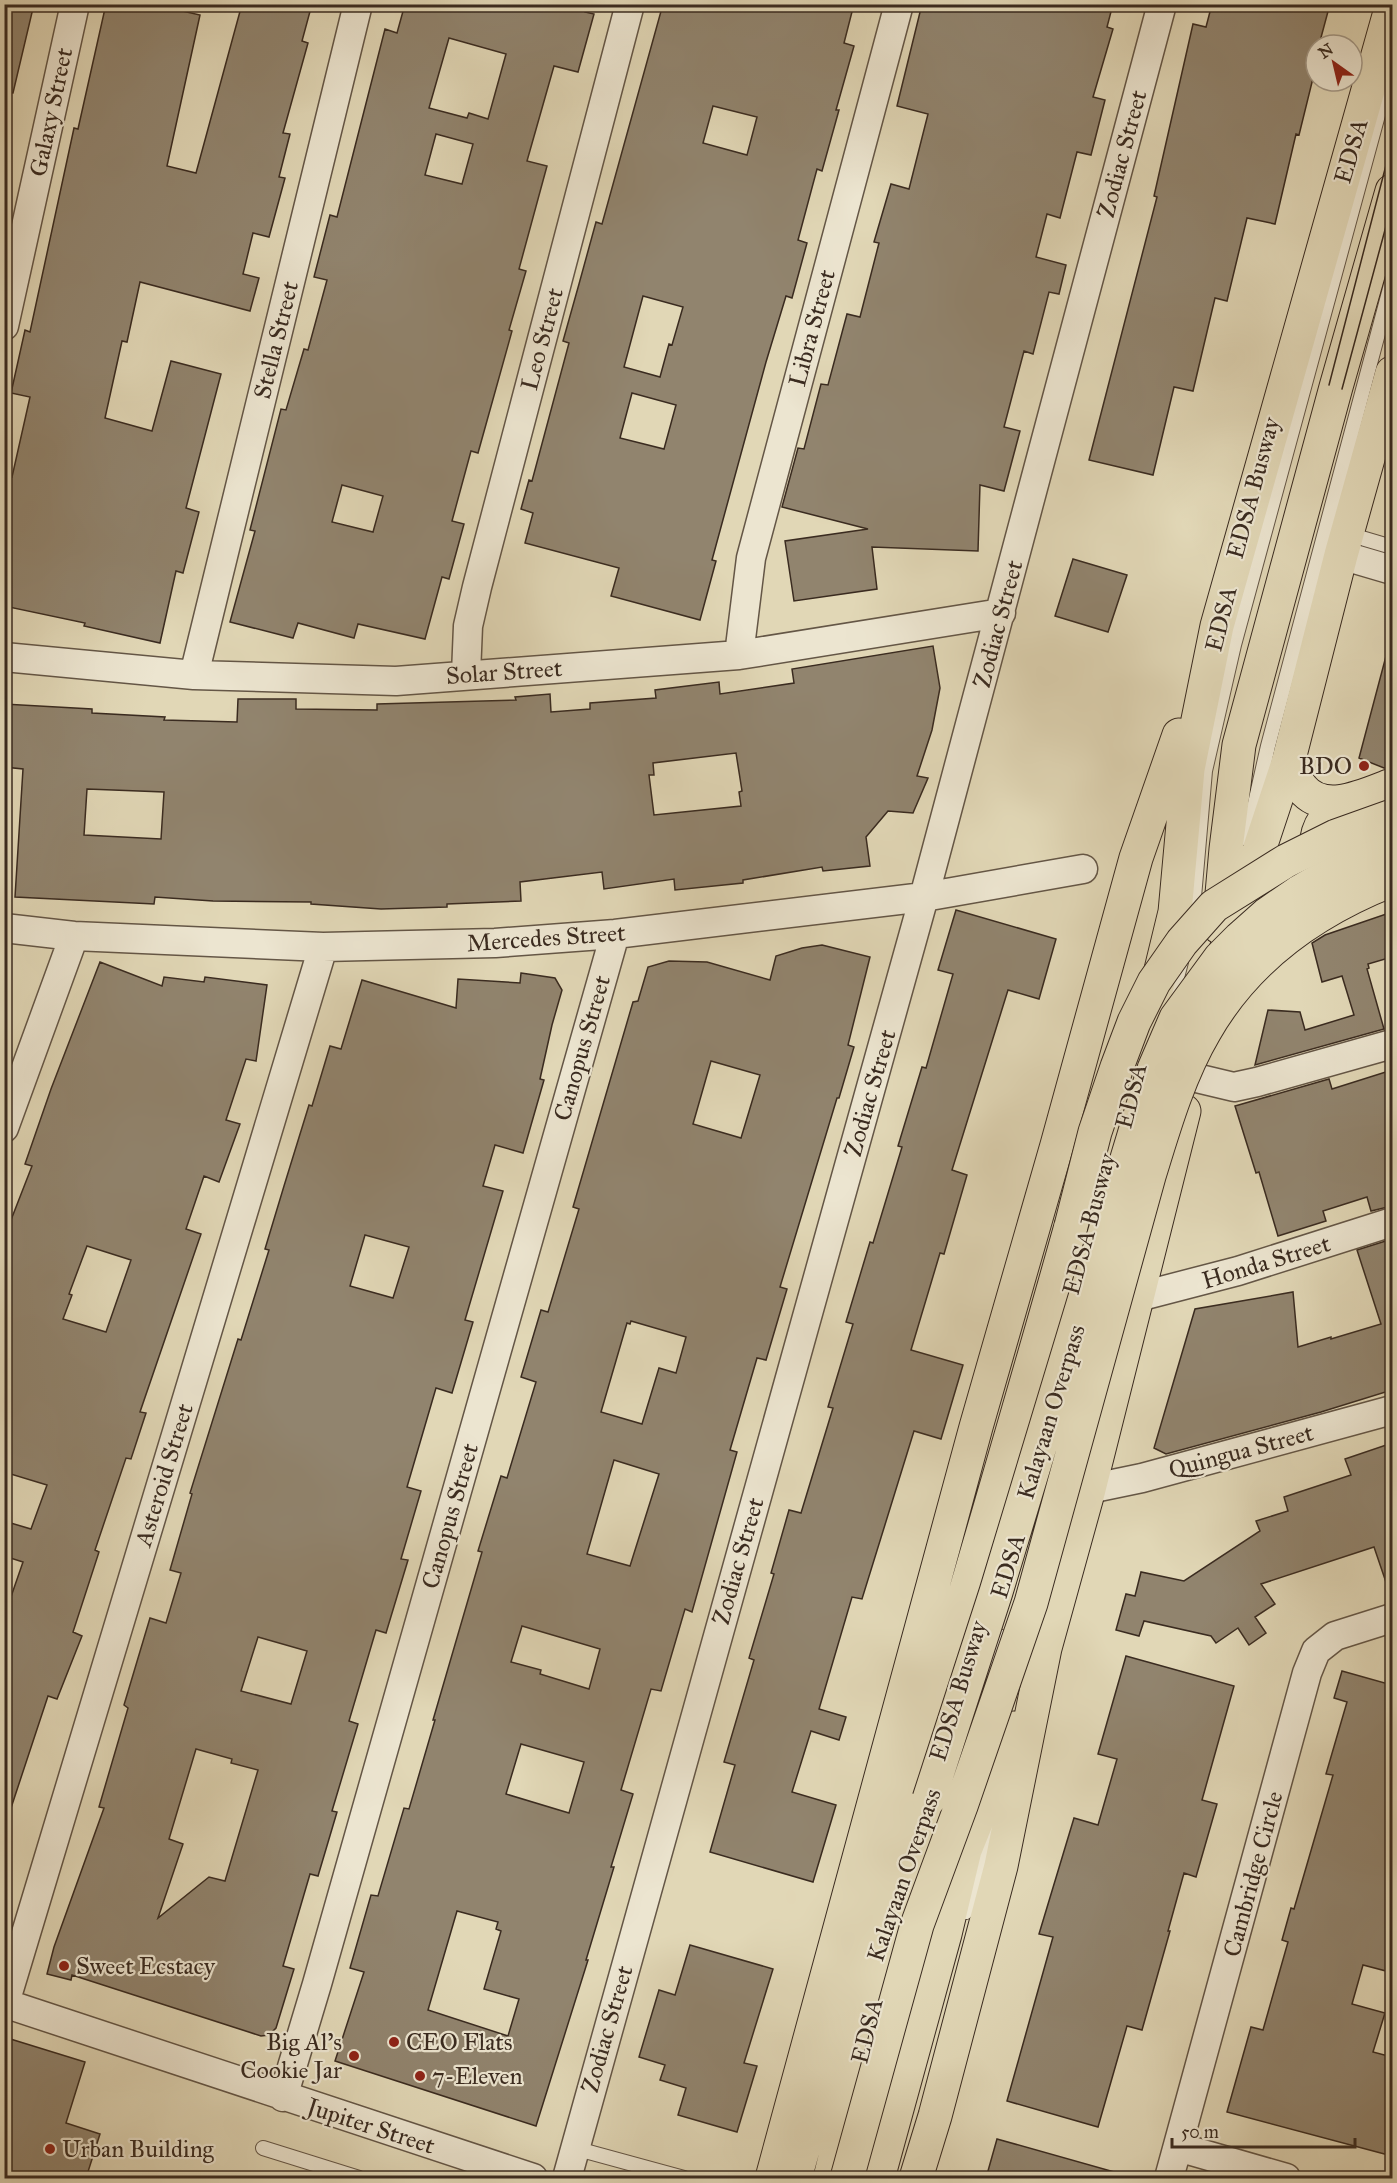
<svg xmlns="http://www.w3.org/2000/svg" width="1397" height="2183" font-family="'IM FELL Great Primer',serif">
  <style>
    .building { fill: #91846e; stroke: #3a2b20; stroke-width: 1.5; fill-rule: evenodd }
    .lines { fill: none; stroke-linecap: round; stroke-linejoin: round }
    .service-casing { stroke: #645646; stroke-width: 16 }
    .minor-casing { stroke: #645646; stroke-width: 31 }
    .primary-casing { stroke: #3a2b20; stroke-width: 35 }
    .trunk-casing { stroke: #3a2b20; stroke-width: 35 }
    .service { stroke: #ece5d0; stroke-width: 14 }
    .minor { stroke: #ece5d0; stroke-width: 28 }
    .primary { stroke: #e1d7b6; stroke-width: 33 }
    .trunk { stroke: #e1d7b6; stroke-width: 33 }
    .tram { stroke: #3a2b20; stroke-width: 1.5 }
    .primary-bridge-casing { stroke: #3a2b20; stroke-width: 35; stroke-linecap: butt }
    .trunk-bridge-casing { stroke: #3a2b20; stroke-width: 35; stroke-linecap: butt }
    .primary-bridge { stroke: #e1d7b6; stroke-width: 33 }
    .trunk-bridge { stroke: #e1d7b6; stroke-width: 33 }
    .poi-dot { fill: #8f2418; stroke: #ece5d0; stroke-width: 2 }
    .labels { text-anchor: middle; stroke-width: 4.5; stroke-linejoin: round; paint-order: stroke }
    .street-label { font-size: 24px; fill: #3a2b20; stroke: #ece5d0 }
    .poi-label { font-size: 24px; fill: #3a2b20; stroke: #ece5d0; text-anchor: start }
  </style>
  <rect width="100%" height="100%" fill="#e1d7b6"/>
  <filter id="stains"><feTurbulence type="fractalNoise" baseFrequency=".00333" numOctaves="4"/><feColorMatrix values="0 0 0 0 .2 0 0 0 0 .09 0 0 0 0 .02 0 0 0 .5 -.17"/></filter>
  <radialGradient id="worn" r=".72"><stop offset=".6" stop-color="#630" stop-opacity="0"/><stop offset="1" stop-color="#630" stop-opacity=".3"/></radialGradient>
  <path class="building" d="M 4,4 L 34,4 L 13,93 L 4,92 Z
    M 106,4 L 152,4 L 200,15 L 167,166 L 196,173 L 242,4 L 312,4 L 302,41 L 308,43 L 283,133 L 290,134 L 279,177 L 285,178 L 269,237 L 253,233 L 243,274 L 259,278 L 250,311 L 140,282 L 127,342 L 122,341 L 105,418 L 152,431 L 171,361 L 221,374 L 186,508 L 199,512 L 183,573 L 176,571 L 160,643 L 84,626 L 85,623 L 4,606 L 4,475 L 12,477 L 30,397 L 11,393 L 25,330 L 30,332 L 74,128 L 78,129 Z
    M 405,4 L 587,4 L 585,12 L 594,14 L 578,72 L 554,66 L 527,161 L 547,166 L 519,269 L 526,271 L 509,330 L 512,331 L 478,453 L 471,451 L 452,521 L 464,524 L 449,579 L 442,577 L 425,639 L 358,624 L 354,638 L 298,623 L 293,638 L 230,622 L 255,531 L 250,530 L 281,409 L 286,410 L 304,349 L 308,350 L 327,280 L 314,277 L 330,215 L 337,217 L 385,29 L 397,33 ZM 449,38 L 506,54 L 488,119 L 469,113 L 467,118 L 429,108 ZM 436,134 L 473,144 L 462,184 L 425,175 ZM 342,485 L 383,496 L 373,532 L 332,522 Z
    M 663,4 L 854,4 L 844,43 L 854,46 L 836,110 L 839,110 L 822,171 L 817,169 L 798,240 L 807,243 L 792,298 L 786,296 L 766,362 L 712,560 L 716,561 L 700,620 L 611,596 L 619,568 L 525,543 L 533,513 L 521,509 L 529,480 L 532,481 L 569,343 L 563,341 L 579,284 L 596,222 L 602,224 ZM 713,106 L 757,117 L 747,155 L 703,143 ZM 643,296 L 683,307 L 672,345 L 669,344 L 660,377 L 624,367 ZM 632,393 L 676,405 L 664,449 L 620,438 Z
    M 922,4 L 1113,4 L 1107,27 L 1113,29 L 1093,97 L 1105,100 L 1091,155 L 1077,152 L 1060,218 L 1047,214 L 1036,257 L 1066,265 L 1059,294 L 1049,292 L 1033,354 L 1024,351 L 1004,427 L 1020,431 L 1004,491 L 980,485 L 978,551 L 872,547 L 877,589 L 794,601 L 785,541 L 868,529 L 782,507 L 798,448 L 804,449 L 821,384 L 828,385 L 847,314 L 860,317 L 879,243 L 874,242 L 891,184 L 909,189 L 928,114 L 897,106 Z
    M 1212,4 L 1330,4 L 1319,45 L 1316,45 L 1316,66 L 1299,135 L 1296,134 L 1275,224 L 1247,218 L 1227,301 L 1215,298 L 1193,391 L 1174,387 L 1153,475 L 1089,460 L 1157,197 L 1154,196 L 1193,24 L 1206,27 Z
    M 1073,559 L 1127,575 L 1108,632 L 1055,616 Z
    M 933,646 L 940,688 L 932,730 L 917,776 L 928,778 L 913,813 L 888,811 L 866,837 L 870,866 L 823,871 L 822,867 L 743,880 L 743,883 L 675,890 L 674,879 L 604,889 L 602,872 L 520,882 L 521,901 L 447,904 L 447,907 L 381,909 L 311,904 L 311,902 L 213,901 L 155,897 L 154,904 L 15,897 L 23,769 L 4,767 L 4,704 L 92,709 L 92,713 L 165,717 L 164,720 L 237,722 L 238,699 L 296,699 L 296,709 L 377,710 L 377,704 L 516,700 L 515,697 L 550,694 L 551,712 L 590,709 L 590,703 L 656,698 L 655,690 L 719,682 L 720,694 L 794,683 L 792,669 ZM 736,753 L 742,791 L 739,792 L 741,806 L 654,815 L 649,775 L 654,775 L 653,763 ZM 87,789 L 164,792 L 161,839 L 84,835 Z
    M 1386,656 L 1392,657 L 1392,767 L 1384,768 L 1359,758 Z
    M 956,910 L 1056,939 L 1039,999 L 1008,990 L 952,1170 L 967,1175 L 944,1254 L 940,1253 L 911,1350 L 963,1365 L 941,1439 L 914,1431 L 862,1599 L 852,1597 L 819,1709 L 846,1717 L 839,1740 L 811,1731 L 792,1792 L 836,1805 L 813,1882 L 710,1852 L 735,1765 L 724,1762 L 754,1660 L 749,1658 L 774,1574 L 771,1573 L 789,1510 L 801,1513 L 833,1408 L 828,1407 L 853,1324 L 846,1322 L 870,1242 L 873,1243 L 902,1147 L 898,1146 L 922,1067 L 926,1068 L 953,974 L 938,970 Z
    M 1392,912 L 1392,957 L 1368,964 L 1369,968 L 1367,969 L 1384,1029 L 1255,1065 L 1268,1010 L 1300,1012 L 1305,1030 L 1354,1015 L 1342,976 L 1322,982 L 1312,943 L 1325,935 Z
    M 822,945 L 870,957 L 848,1045 L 854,1047 L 839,1098 L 837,1098 L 780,1287 L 787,1289 L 766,1360 L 757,1358 L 730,1450 L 737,1452 L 692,1612 L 685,1609 L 661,1691 L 651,1689 L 621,1790 L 633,1794 L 611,1867 L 614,1867 L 586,1960 L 588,1960 L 536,2126 L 335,2061 L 364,1972 L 350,1968 L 371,1895 L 378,1896 L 404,1808 L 409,1809 L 435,1720 L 433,1720 L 482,1552 L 478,1551 L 501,1476 L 507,1478 L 536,1382 L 521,1377 L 541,1310 L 548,1312 L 579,1209 L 573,1207 L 633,1002 L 638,1001 L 648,967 L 669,961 L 707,962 L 770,980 L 776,956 L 802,948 ZM 711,1061 L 760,1075 L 741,1138 L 693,1124 ZM 631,1321 L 686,1337 L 676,1373 L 659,1368 L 642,1424 L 601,1412 L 627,1323 L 630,1324 ZM 614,1460 L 659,1474 L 630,1566 L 587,1554 ZM 522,1626 L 600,1649 L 589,1689 L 540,1674 L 541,1670 L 511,1662 ZM 521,1744 L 584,1762 L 569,1813 L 506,1794 ZM 457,1911 L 498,1922 L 496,1929 L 501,1931 L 484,1989 L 519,1999 L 508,2036 L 428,2010 Z
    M 100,962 L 162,986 L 164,977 L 204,982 L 205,977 L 267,985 L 256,1061 L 246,1059 L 226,1120 L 240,1124 L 219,1182 L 204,1176 L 186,1229 L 201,1234 L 140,1412 L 146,1413 L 131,1459 L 126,1458 L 95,1550 L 99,1552 L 73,1632 L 82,1636 L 57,1699 L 48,1696 L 8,1817 L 4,1816 L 4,1617 L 23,1562 L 4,1556 L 4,1521 L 31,1529 L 47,1485 L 4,1472 L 4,1238 L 32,1166 L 25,1164 L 51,1089 ZM 87,1246 L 131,1260 L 106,1332 L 63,1319 L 72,1295 L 69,1294 Z
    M 521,973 L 555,978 L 562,990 L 552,1025 L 540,1079 L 544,1080 L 523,1153 L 495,1145 L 483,1186 L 503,1191 L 465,1320 L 473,1322 L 452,1393 L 436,1388 L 407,1487 L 421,1491 L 401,1559 L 408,1560 L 386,1633 L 376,1630 L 349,1721 L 358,1724 L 332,1811 L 337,1812 L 318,1876 L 310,1874 L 283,1966 L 294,1969 L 276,2028 L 269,2035 L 261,2036 L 72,1975 L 71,1980 L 47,1974 L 54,1947 L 104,1808 L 99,1807 L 128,1708 L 124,1705 L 150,1618 L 166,1623 L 181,1573 L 170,1570 L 192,1494 L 190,1493 L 238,1339 L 241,1340 L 269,1250 L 265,1249 L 284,1186 L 309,1105 L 312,1106 L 330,1046 L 341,1049 L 362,980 L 456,1008 L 458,979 L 520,983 ZM 365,1235 L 409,1247 L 393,1298 L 350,1286 ZM 258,1637 L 307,1651 L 291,1704 L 241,1691 ZM 196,1749 L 232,1759 L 231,1763 L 258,1770 L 225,1881 L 209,1877 L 158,1918 L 183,1844 L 169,1839 Z
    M 1392,1070 L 1392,1206 L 1371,1211 L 1367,1197 L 1323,1211 L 1326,1221 L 1278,1236 L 1259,1172 L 1256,1173 L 1235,1106 L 1329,1079 L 1332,1089 Z
    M 1392,1239 L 1392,1390 L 1321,1412 L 1166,1454 L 1154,1448 L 1195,1309 L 1293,1292 L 1298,1347 L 1331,1337 L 1331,1339 L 1381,1324 L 1357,1250 Z
    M 1392,1443 L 1392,1590 L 1389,1591 L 1374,1547 L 1261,1584 L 1275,1604 L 1255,1617 L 1266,1633 L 1249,1645 L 1238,1628 L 1216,1643 L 1211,1636 L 1144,1621 L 1139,1636 L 1116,1630 L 1126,1594 L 1135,1596 L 1141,1572 L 1184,1581 L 1260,1531 L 1256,1521 L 1288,1511 L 1284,1497 L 1351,1475 L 1345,1459 Z
    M 1126,1656 L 1234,1686 L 1202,1800 L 1217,1804 L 1196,1877 L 1184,1873 L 1168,1931 L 1170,1931 L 1142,2030 L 1127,2026 L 1098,2127 L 1007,2101 L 1053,1937 L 1039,1934 L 1074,1818 L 1098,1825 L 1117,1759 L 1098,1754 Z
    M 1342,1671 L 1392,1685 L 1392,1948 L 1386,1971 L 1363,1965 L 1352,2004 L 1385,2013 L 1373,2052 L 1392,2057 L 1392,2156 L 1227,2112 L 1251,2027 L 1263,2030 L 1288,1942 L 1282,1940 L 1291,1908 L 1294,1909 L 1333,1775 L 1326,1774 L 1347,1702 L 1334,1698 Z
    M 690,1945 L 773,1969 L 744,2063 L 757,2066 L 737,2132 L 678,2115 L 686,2088 L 660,2080 L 665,2065 L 639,2057 L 659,1990 L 675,1995 Z
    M 4,2037 L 85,2062 L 66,2123 L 100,2134 L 86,2178 L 4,2178 Z
    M 997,2139 L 1118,2173 L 1117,2178 L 986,2178 Z"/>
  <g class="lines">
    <defs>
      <path id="service" d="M 1348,534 L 1392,547
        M 1247,839 L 1268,746 L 1392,281
        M 1192,920 L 1205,771 L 1234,645 L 1384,93
        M 1168,1013 L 1181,962
        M 961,1758 L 999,1636
        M 966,1912 L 996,1813
        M 263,2148 L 359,2178
        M 574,2148 L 684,2178"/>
      <path id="minor" d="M 4,326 L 75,4
        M 1341,555 L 1392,570
        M 739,655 L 751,558 L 899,4
        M 4,657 L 194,675 L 396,681 L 739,655 L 1001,613
        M 466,674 L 468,626 L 477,587 L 630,4
        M 194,675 L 358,4
        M 4,928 L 74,936 L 323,947 L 495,943 L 615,934 L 924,897 L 1083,869
        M 1192,1077 L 1234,1087 L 1257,1082 L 1392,1044
        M 4,1128 L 74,936
        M 1138,1297 L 1238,1271 L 1392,1222
        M 1089,1489 L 1142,1478 L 1392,1410
        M 4,2003 L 533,2178
        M 5,2003 L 323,947
        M 283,2097 L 317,1984 L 615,934
        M 1178,2147 L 1286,2178
        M 567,2178 L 924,897 L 1162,4
        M 1169,2178 L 1307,1673 L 1316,1651 L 1335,1636 L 1392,1618"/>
      <path id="primary" d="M 1288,763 C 1292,771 1296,781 1302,788 C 1324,816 1365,795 1392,785
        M 1320,870 C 1311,840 1318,823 1339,802"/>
      <path id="trunk" d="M 1219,927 L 1226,849 L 1239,745 L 1336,387 L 1392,191
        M 1222,962 L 1288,763 L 1341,555 L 1392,373
        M 1128,1106 L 1175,912 L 1188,769 L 1217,626 L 1392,5
        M 772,2178 L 976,1427 L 1057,1145 L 1136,858 L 1179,735
        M 795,2178 C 884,1860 982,1544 1071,1226
        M 830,2178 L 884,1958 L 943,1771
        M 878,2178 L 945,1934 L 965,1850 L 1014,1728
        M 916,2178 L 935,2116 L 1001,1866 L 1045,1648 L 1089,1489 L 1184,1111"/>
    </defs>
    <use href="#service" class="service-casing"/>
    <use href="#minor" class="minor-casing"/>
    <use href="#primary" class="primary-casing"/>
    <use href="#trunk" class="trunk-casing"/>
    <use href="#service" class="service"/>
    <use href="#minor" class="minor"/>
    <use href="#primary" class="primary"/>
    <use href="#trunk" class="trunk"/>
    <path class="tram" d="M 1329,385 L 1392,142
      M 1342,389 L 1392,204"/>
    <defs>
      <path id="primary-bridge" d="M 929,1799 L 996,1592 L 1154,1069 L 1176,1018 L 1220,958 L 1240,938 L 1267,914 L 1299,892 L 1337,870 L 1392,848
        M 847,2178 L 917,1925 L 961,1806 L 1031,1603 L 1149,1176 C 1164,1127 1179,1075 1205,1031 C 1247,958 1315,910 1392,880"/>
      <path id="trunk-bridge" d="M 1071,1226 L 1095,1132 L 1117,1067 L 1134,1022 L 1154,982 L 1182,942 L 1214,906 L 1286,861 L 1336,836 L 1392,816"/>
    </defs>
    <use href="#primary-bridge" class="primary-bridge-casing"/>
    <use href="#trunk-bridge" class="trunk-bridge-casing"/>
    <use href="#primary-bridge" class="primary-bridge"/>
    <use href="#trunk-bridge" class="trunk-bridge"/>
  </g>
  <g class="poi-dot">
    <circle cx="1364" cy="766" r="6"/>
    <circle cx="64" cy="1966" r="6"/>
    <circle cx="394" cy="2042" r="6"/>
    <circle cx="354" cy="2056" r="6"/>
    <circle cx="420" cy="2076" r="6"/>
    <circle cx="50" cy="2149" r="6"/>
  </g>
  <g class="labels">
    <g class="street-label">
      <text transform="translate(51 112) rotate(-78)" y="8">Galaxy Street</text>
      <text transform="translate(1351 151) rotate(-74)" y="8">EDSA</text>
      <text transform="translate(1122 154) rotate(-75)" y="8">Zodiac Street</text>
      <text transform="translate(812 328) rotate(-75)" y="8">Libra Street</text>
      <text transform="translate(542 339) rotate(-75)" y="8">Leo Street</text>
      <text transform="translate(276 340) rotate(-76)" y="8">Stella Street</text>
      <text transform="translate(1253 488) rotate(-75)" y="8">EDSA Busway</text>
      <text transform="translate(1221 619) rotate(-76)" y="8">EDSA</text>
      <text transform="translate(998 624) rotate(-75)" y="8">Zodiac Street</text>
      <text transform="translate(504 672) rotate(-4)" y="8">Solar Street</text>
      <text transform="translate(546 938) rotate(-4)" y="8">Mercedes Street</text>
      <text transform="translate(582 1048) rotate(-74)" y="8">Canopus Street</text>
      <text transform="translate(870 1093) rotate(-74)" y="8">Zodiac Street</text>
      <text transform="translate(1131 1096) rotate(-76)" y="8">EDSA</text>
      <text transform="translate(1089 1224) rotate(-75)" y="8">EDSA Busway</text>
      <text transform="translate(1266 1262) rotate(-17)" y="8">Honda Street</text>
      <text transform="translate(1051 1412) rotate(-73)" y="8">Kalayaan Overpass</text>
      <text transform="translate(1241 1451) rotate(-15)" y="8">Quingua Street</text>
      <text transform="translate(164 1475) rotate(-73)" y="8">Asteroid Street</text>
      <text transform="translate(450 1516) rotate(-74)" y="8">Canopus Street</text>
      <text transform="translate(738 1561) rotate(-74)" y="8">Zodiac Street</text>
      <text transform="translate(1008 1566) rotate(-73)" y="8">EDSA</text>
      <text transform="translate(958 1691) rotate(-73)" y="8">EDSA Busway</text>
      <text transform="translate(1253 1874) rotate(-75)" y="8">Cambridge Circle</text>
      <text transform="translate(904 1875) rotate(-71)" y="8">Kalayaan Overpass</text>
      <text transform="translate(607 2029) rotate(-74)" y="8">Zodiac Street</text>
      <text transform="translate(867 2031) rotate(-76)" y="8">EDSA</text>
      <text transform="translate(371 2126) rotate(18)" y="8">Jupiter Street</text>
    </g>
    <g class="poi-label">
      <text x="1352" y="774" text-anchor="end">BDO</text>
      <text x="76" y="1974">Sweet Ecstacy</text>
      <text x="342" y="2050" text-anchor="end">Big Al's<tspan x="342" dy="28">Cookie Jar</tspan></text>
      <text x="406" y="2050">CEO Flats</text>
      <text x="432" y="2084">7-Eleven</text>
      <text x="62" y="2157">Urban Building</text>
    </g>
  </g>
  <rect width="1397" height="2183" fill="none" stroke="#e1d7b6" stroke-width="24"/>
  <rect x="6" y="6" width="1385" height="2171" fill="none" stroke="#3a2b20" stroke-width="3"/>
  <rect x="12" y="12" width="1373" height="2159" fill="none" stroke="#3a2b20" stroke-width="1.5"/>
  <g transform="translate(1334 63) rotate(326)"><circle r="28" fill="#ece5d0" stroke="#a59b8a" stroke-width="1.5"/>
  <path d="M0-4.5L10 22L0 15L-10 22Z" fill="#8f2418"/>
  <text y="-9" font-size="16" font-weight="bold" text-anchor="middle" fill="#3a2b20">N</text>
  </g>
  <path d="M1172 2138v9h183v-9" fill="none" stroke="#3a2b20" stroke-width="3"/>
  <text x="1181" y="2138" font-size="18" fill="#3a2b20" stroke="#ece5d0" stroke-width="4.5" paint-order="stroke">50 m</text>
  <rect width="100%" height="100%" filter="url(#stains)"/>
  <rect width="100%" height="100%" fill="url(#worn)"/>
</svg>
